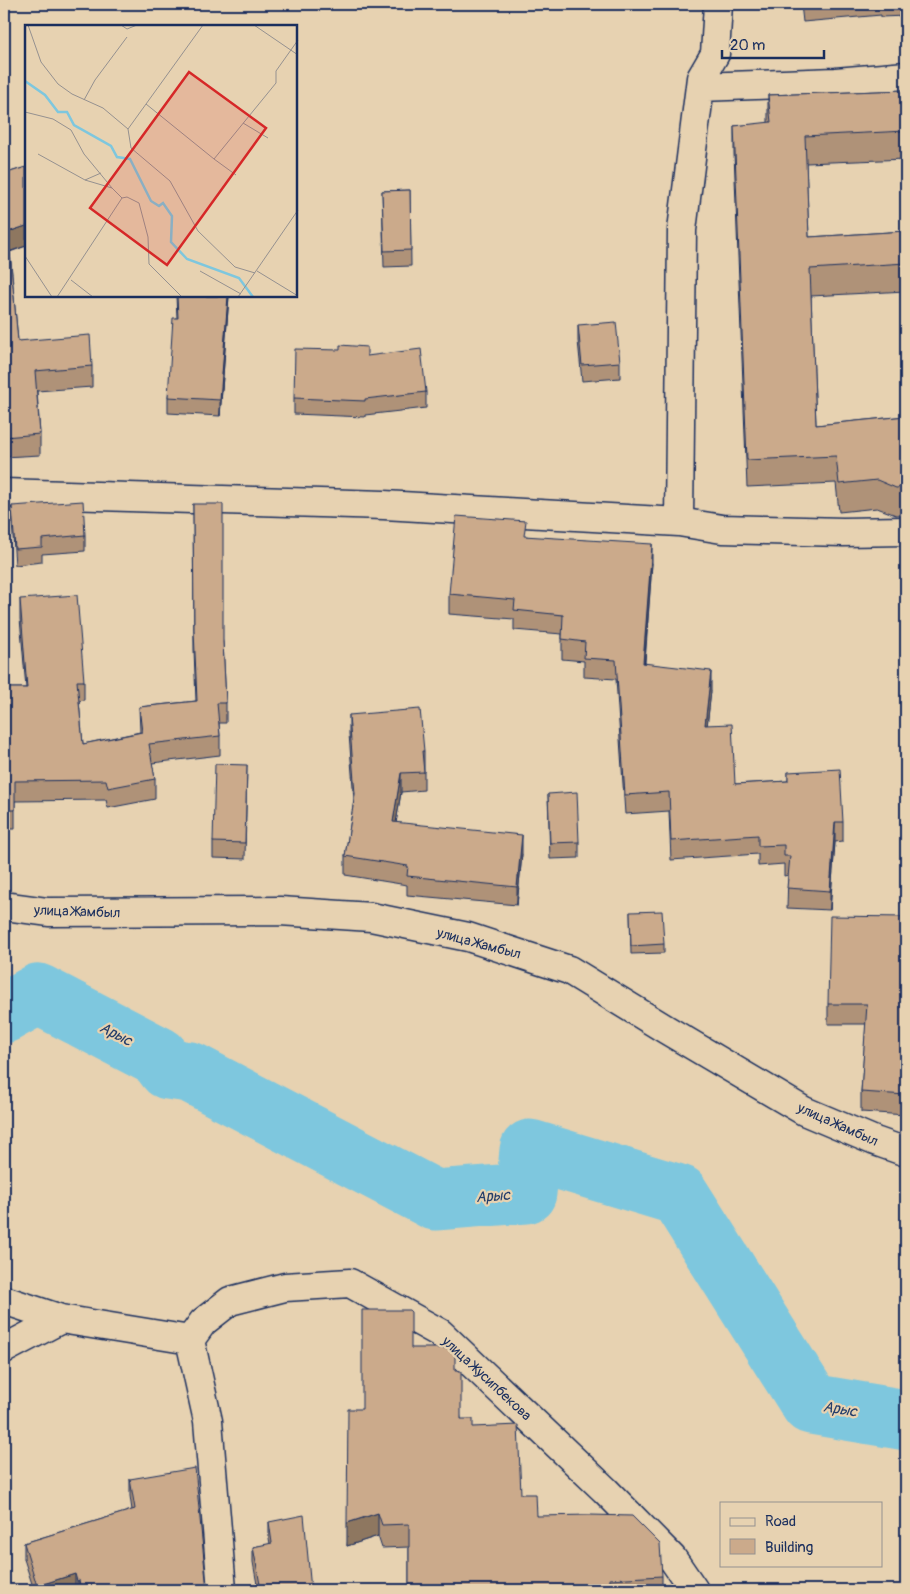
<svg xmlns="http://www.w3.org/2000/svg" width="910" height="1594" font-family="Pangolin,sans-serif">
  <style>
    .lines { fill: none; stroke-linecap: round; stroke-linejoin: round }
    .river { stroke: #7ec7de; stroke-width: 61 }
    .minor-casing { stroke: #1b2f5e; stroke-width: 31 }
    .minor { stroke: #e7d2b1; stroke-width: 28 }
    .wall { fill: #af9278; stroke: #1b2f5e }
    .shaded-wall { fill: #8e7761; stroke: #1b2f5e }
    .building { fill: #cbaa8b; stroke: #1b2f5e }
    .labels { text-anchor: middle; stroke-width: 4.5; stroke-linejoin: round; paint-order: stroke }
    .street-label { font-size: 14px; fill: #1b2f5e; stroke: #e7d2b1 }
    .water-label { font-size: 15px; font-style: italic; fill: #253e6b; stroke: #e7d2b1 }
    .inset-river { fill: none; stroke: #7ec7de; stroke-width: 2.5 }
    .inset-road { fill: none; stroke: #959190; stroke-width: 1 }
    .view { fill: #d62828; fill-opacity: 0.15; stroke: #d62828; stroke-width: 2.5 }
    .inset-edge { fill: none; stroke: #1b2f5e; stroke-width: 2.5 }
  </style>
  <rect width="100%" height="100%" fill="#e7d2b1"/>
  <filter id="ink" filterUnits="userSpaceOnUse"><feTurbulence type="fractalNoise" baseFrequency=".02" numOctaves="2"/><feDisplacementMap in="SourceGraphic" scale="10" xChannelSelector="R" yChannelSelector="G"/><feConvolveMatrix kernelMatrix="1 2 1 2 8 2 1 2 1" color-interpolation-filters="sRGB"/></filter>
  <g filter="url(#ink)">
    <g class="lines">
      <path class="river" d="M 4,1013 L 38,994 L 159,1057 L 168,1069 L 190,1072 L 435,1200 L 526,1193 L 530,1150 L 679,1195 L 811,1404 L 906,1420"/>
      <defs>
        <path id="minor" d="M 700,87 L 836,82 L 906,76
          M 4,493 L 384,505 L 679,522 L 682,230 L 701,78 L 715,54 L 718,4
          M 679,522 L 722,529 L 843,532 L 906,531
          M 4,906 L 48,912 L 280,911 L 371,917 L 468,937 L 569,970 L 667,1030 L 804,1111 L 875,1141 L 906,1152
          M 4,1300 L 61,1319 L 190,1340
          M 190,1340 L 203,1322 L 230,1301 L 285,1287 L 350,1283 L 440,1333 L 605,1490 L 672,1558 L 694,1590
          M 190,1340 L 208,1421 L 222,1590
          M 4,1349 L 61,1319"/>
      </defs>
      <use href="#minor" class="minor-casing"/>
      <use href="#minor" class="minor"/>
    </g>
    <path class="wall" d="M 801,4 L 906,4 L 906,16 L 881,17 L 881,15 L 803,22 Z
      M 906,90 L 906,159 L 806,163 L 809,237 L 906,231 L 906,291 L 811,296 L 816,425 L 906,416 L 906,514 L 896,515 L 877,508 L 839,512 L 836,483 L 747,487 L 734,153 L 734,126 L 768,123 L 768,95 Z
      M 26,167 L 26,246 L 10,252 L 18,341 L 92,366 L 92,387 L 37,391 L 40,434 L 40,455 L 4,457 L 4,174 Z
      M 410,190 L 411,266 L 384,267 L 382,191 Z
      M 176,296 L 229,296 L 220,416 L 168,413 L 168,397 L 177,318 Z
      M 578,325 L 620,362 L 620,378 L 582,381 L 578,341 Z
      M 367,356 L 426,392 L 426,408 L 365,415 L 365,417 L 294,414 L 294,398 Z
      M 193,504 L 223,642 L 226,703 L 226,723 L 219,723 L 220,736 L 220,755 L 152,763 L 155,779 L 155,799 L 108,808 L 106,800 L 15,801 L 15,829 L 4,829 L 4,688 L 26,688 L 20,619 L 20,599 L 84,681 L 84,700 L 79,701 L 83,744 L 140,732 L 139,707 L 196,701 L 194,650 Z
      M 12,506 L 85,535 L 85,551 L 42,554 L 42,562 L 15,565 L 12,522 Z
      M 526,536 L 652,563 L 645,663 L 711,691 L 707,725 L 735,784 L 788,781 L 788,772 L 843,822 L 843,841 L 835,842 L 830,910 L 787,908 L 788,875 L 784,876 L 784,864 L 758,866 L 758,854 L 671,860 L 669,811 L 625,814 L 616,679 L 584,677 L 584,661 L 562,659 L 562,634 L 514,630 L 514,619 L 449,614 L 449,594 Z
      M 349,715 L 424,751 L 424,790 L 401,792 L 396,823 L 522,854 L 517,905 L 407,895 L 407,885 L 345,875 L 345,856 L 354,800 L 349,734 Z
      M 247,765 L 245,859 L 213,858 L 213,842 Z
      M 548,794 L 579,842 L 579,858 L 550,859 Z
      M 630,912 L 664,944 L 664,953 L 631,954 Z
      M 906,917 L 906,1115 L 861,1112 L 861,1092 L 866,1024 L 828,1024 L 828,1004 Z
      M 411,1348 L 455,1371 L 461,1419 L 473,1427 L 537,1516 L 662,1576 L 662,1590 L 409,1590 L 409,1547 L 382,1548 L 378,1536 L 347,1546 L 362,1409 Z
      M 130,1479 L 207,1590 L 34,1590 L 24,1559 L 24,1543 L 132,1510 L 130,1496 Z
      M 269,1522 L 311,1590 L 258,1590 L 253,1562 L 253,1547 L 270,1544 L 269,1538 Z"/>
    <path class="shaded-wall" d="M 26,226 L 26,246 L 8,252 L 8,232 Z
      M 228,296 L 229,296 L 220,416 L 220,400 Z
      M 652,544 L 652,563 L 643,682 L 643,663 Z
      M 711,671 L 711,691 L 705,745 L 705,725 Z
      M 401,773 L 401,792 L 393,841 L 393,822 Z
      M 835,822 L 835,842 L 830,910 L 830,891 Z
      M 522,835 L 522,854 L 517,905 L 517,887 Z
      M 378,1513 L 378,1536 L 347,1546 L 347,1523 Z
      M 75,1574 L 75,1590 L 37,1590 L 37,1586 Z
      M 79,1580 L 79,1590 L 77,1590 L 77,1581 Z"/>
    <path class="building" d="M 906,90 L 906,131 L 805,136 L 809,237 L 906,231 L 906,263 L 810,269 L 816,425 L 906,416 L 906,487 L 896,488 L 877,480 L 839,484 L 836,456 L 747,460 L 734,126 L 771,122 L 768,95 Z
      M 26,167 L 26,226 L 8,232 L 18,341 L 90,335 L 92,366 L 35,371 L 40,434 L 4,437 L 4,174 Z
      M 410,190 L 411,250 L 384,251 L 382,191 Z
      M 177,296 L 228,296 L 220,400 L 168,397 L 173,318 L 178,318 Z
      M 616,322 L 620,362 L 582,365 L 578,325 Z
      M 340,345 L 367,347 L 367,356 L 421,349 L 426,392 L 365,399 L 365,401 L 294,398 L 295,349 L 340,350 Z
      M 83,501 L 85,535 L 42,539 L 42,547 L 15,549 L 12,506 Z
      M 193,504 L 223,504 L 223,642 L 226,703 L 217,703 L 220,736 L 149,744 L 155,779 L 108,788 L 106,780 L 15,781 L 15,810 L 4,810 L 4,688 L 27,688 L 20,599 L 77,595 L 84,681 L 77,681 L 83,744 L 142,732 L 139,707 L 197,701 L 194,630 Z
      M 456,516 L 526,521 L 524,536 L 652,544 L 643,663 L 711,671 L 705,725 L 732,724 L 735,784 L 788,781 L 788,772 L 840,769 L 843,822 L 835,822 L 830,891 L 787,888 L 790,856 L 784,856 L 784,845 L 758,846 L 758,835 L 671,841 L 669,792 L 625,795 L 616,660 L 584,658 L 585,642 L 562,639 L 563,615 L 514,610 L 515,600 L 449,594 Z
      M 420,709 L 424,751 L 422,751 L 424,772 L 401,773 L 393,822 L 522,835 L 517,887 L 407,876 L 408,866 L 345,856 L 355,794 L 349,715 Z
      M 215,764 L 247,765 L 245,843 L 213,842 Z
      M 577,792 L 579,842 L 550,843 L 548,794 Z
      M 662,911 L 664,944 L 631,946 L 630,912 Z
      M 830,916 L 906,917 L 906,1095 L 861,1092 L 867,1004 L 828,1004 Z
      M 362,1310 L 409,1310 L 411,1312 L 411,1348 L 455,1348 L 455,1371 L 461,1371 L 461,1419 L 473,1419 L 473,1427 L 518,1425 L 521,1494 L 536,1494 L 537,1516 L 590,1515 L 632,1516 L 660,1544 L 662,1576 L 610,1579 L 610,1590 L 409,1590 L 409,1524 L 382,1525 L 378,1513 L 347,1523 L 348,1409 L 362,1409 Z
      M 195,1468 L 207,1590 L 81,1590 L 79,1580 L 77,1581 L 75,1574 L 37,1586 L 24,1543 L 135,1509 L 130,1479 Z
      M 304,1515 L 311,1590 L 261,1590 L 253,1547 L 272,1543 L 269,1522 Z"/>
  </g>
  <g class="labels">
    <g class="street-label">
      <text transform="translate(77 911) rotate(2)" y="5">улица Жамбыл</text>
      <text transform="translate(479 943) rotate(15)" y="5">улица Жамбыл</text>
      <text transform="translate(838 1124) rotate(24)" y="5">улица Жамбыл</text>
      <text transform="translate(487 1378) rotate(43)" y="5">улица Жусипбекова</text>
    </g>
    <g class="water-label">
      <text transform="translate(116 1034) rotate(27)" y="5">Арыс</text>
      <text transform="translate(493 1196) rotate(-4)" y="5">Арыс</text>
      <text transform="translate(840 1409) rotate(9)" y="5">Арыс</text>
    </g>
  </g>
  <g transform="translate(25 25)">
    <rect width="272" height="272" fill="#e7d2b1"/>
    <path class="inset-river" d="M 0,56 L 20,70 L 33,87 L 42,87 L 49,100 L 86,121 L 92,132 L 105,134 L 126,176 L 134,181 L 138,178 L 147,191 L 146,217 L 162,234 L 214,253 L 228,272"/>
    <path class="inset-road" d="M 3,0 L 16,37 L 33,59 L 47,69 L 78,83 L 103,104 L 106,123 L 145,156 L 173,206 L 210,242 L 230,248M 96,0 L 102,4 L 112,0M 229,0 L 273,30M 59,75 L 70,55 L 102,12M 121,79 L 189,134 L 251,58 L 251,46 L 273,15M 0,87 L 28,94 L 46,105 L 59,129 L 87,163 L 97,173 L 102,172 L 114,178 L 123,212 L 124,239 L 157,272M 218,98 L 243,113M 103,104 L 178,0M 13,129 L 60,155 L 76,148M 189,134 L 211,150M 60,155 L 87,163M 0,231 L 27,272M 175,246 L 216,269M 232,246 L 273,271M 46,255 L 68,272M 32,272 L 97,173M 213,272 L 273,185"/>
    <path class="view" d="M 164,47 L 241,103 L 142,240 L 65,183 Z"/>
    <rect width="272" height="272" class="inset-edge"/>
  </g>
  <rect width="910" height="1594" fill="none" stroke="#e7d2b1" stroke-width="20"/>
  <rect x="10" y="10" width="890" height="1574" fill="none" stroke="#1b2f5e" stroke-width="2" filter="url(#ink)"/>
  <rect x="720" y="1502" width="162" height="65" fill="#e7d2b1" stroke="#959190"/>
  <rect x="730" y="1518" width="25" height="8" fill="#e7d2b1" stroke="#959190"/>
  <text x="765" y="1526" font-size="15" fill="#1b2f5e">Road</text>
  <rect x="730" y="1539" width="25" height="15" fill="#cbaa8b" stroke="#959190"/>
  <text x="765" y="1552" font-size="15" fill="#1b2f5e">Building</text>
  <path d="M722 50v8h102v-8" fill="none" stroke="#1b2f5e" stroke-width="2.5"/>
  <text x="730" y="50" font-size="15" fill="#1b2f5e" stroke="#e7d2b1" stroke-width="4" paint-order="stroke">20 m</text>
</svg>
